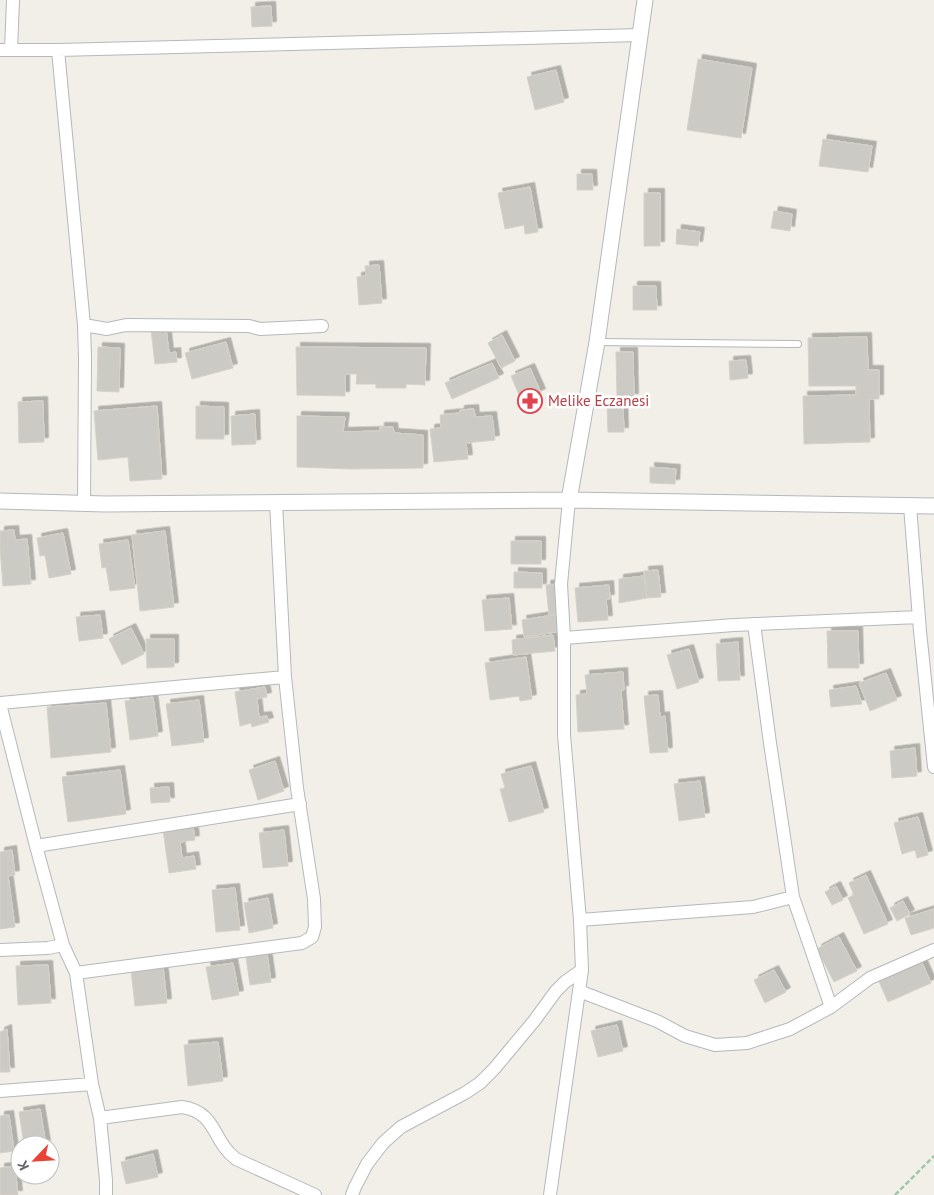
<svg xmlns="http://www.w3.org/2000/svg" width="934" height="1195" font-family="'PT Sans',sans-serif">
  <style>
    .building { fill: #cccac5; stroke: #d6d1c6; filter: url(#shadow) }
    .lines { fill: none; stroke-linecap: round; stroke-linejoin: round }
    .service-casing { stroke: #b5b8bc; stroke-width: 8 }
    .minor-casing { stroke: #b5b8bc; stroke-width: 14 }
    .tertiary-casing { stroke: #b5b8bc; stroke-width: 17 }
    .path { stroke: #9cc7a9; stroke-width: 2.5; stroke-dasharray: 5 2.5; stroke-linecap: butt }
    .service { stroke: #fff; stroke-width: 6 }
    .minor { stroke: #fff; stroke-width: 12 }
    .tertiary { stroke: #fff; stroke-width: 15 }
    .labels { text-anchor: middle; stroke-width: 5; stroke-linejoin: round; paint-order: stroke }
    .health-label { font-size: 15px; fill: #be3a42; stroke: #fff; text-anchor: start }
  </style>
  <defs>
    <filter id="shadow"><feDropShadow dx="4.5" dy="-4.5" stdDeviation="0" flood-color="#0004"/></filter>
  </defs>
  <rect width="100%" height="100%" fill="#f1efe8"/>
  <path class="building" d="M 271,6 L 272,26 L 252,27 L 251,7 Z
    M 698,59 L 752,68 L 741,138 L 687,130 Z
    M 556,70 L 564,102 L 535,110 L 527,77 Z
    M 823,139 L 872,146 L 868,172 L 819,166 Z
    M 577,174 L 592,174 L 593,190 L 577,190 Z
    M 530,187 L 538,232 L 525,234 L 524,225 L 505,229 L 498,193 Z
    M 644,193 L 660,193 L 660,246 L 644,246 Z
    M 774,211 L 792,214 L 790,231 L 771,228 Z
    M 677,229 L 700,232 L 698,246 L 676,244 Z
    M 379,265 L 382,303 L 359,305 L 357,277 L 366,276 L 365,266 Z
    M 633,286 L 656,286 L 657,310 L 633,310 Z
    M 166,329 L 169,353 L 176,352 L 177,362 L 155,364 L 151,330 Z
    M 502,335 L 515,361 L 501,368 L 488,343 Z
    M 867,337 L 868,370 L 879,370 L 879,399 L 869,399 L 870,442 L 804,444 L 803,396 L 856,395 L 856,386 L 809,386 L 808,338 Z
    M 226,342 L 233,368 L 192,379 L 185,353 Z
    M 98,347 L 120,348 L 119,392 L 97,391 Z
    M 296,347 L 426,348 L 425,385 L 406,384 L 406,388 L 376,388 L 376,384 L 356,384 L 357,374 L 345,374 L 345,396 L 297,395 Z
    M 616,352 L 633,352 L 634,398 L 617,398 Z
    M 746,360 L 748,378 L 730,380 L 729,361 Z
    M 492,363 L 499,378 L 452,399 L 445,383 Z
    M 530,368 L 541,393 L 522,402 L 511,376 Z
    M 43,401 L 44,442 L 19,443 L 18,402 Z
    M 607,405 L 623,405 L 624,432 L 608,432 Z
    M 157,406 L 162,479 L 130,481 L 128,457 L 98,460 L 94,411 Z
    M 196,406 L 224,407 L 224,439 L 196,439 Z
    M 474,409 L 475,417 L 492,416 L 495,440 L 466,443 L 468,459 L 434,462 L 430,429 L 441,428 L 440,415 L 460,413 L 460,410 Z
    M 255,414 L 256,444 L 232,445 L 231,416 Z
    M 297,416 L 345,417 L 343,432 L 380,431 L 380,427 L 393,427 L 394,433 L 423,435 L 423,468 L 352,469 L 297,467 Z
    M 650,467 L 676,469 L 675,484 L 650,483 Z
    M 14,530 L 15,540 L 27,539 L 31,584 L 3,586 L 0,548 L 0,531 Z
    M 165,531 L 174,607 L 140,611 L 132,535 Z
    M 63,533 L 71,574 L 49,578 L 45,555 L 40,556 L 37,538 Z
    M 128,540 L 135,588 L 110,591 L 106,567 L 102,568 L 99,544 Z
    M 511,541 L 541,541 L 541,564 L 511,564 Z
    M 658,570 L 661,597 L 647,598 L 644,571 Z
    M 514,572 L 542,573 L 542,588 L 514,588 Z
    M 644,576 L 647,598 L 619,603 L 619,579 Z
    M 559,584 L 560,614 L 549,616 L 546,585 Z
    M 609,585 L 610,599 L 606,599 L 608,620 L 578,622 L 575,588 Z
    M 509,598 L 512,629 L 485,631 L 482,600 Z
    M 560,614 L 562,631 L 524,637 L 522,620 Z
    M 100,615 L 103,638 L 79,641 L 76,617 Z
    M 131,628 L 144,654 L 122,665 L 109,639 Z
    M 827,631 L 858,631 L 859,668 L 828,668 Z
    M 553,635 L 555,651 L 513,655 L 512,640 Z
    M 146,639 L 174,639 L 174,667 L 147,668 Z
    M 738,642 L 740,680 L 718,681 L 716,644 Z
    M 689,649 L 699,682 L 677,689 L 667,655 Z
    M 526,657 L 532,699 L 520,701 L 519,696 L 490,700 L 485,663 Z
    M 623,672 L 624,690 L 621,690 L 624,729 L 578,732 L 576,695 L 587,694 L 585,675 Z
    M 886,673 L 897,700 L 870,711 L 859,683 Z
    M 856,686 L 862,704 L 831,707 L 829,690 Z
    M 265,687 L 267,697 L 257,699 L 259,717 L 267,716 L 269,722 L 252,727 L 251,723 L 240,726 L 235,692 Z
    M 658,695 L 660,717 L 665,716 L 668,752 L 650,753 L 644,696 Z
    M 153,697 L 158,736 L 130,740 L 125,701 Z
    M 199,700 L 204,742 L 172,746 L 166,704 Z
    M 106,703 L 111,752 L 51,758 L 47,707 Z
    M 915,748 L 917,776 L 892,778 L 890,751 Z
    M 275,761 L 284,791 L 258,800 L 249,770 Z
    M 531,766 L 544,812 L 509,822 L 500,789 L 505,788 L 501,774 Z
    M 120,770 L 126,814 L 68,822 L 62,777 Z
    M 700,781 L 705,817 L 679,821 L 674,784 Z
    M 169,787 L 170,802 L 151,803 L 150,788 Z
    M 918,817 L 928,855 L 917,858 L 915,850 L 902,854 L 894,823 Z
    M 193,826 L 195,840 L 180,842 L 182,858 L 194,856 L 196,869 L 169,873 L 163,830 Z
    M 284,830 L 288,866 L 263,868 L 259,833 Z
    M 12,850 L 15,875 L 8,876 L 15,927 L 0,929 L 0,852 Z
    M 866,875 L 888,924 L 864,934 L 848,898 L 854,895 L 849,883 Z
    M 836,886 L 843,900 L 832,905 L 825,892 Z
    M 235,888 L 240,930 L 216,932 L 212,890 Z
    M 268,898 L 273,928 L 249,933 L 244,903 Z
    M 903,901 L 910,914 L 897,921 L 890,908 Z
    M 934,909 L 934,928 L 911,935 L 905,918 Z
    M 839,937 L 857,971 L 834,982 L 817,949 Z
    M 267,953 L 271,982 L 250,985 L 246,957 Z
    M 920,958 L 931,983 L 888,1002 L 877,977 Z
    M 233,963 L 239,995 L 212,1000 L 206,967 Z
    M 48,965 L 51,1003 L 18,1005 L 16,966 Z
    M 163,966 L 167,1003 L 135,1006 L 131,970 Z
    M 774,970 L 786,992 L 765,1003 L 754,980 Z
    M 617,1025 L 623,1051 L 598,1057 L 591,1031 Z
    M 7,1029 L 10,1072 L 0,1072 L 0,1032 Z
    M 218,1042 L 223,1081 L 188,1086 L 184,1045 Z
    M 40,1109 L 46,1145 L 24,1145 L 19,1112 Z
    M 9,1115 L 14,1151 L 0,1153 L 0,1116 Z
    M 153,1154 L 158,1177 L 126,1184 L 121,1162 Z
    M 15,1166 L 18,1195 L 0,1195 L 0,1168 Z"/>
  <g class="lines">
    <defs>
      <path id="service" d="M 597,342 L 798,344"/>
      <path id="minor" d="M 0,50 L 58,50 L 84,325
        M 11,50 L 13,0
        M 58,50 L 640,35
        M 84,503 L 85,358 L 84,325 L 107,329 L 126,325 L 249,326 L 260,329 L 322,326
        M 910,506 L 920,631 L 934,767
        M 754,624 L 770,743 L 793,897 L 831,1007
        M 564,638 L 734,625 L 919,617
        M 0,703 L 285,677
        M 0,704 L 36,846 L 63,945 L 76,973 L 92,1084 L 100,1118 L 106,1180 L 106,1195
        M 36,846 L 300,804
        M 580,920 L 753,907 L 793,897
        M 0,950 L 48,948 L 63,945
        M 76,973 L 302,943 L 312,937 L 315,927 L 314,899 L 297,788 L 285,677 L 276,502
        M 579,991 L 657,1021 L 685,1036 L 715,1045 L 747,1043 L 790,1029 L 831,1007 L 870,978 L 934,950
        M 0,1091 L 92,1084
        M 100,1118 L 182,1107 C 217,1112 212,1141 236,1159 L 315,1195
        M 352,1195 L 355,1187 L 367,1164 L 383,1143 L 401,1127 L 465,1093 L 480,1083 L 494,1069 L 534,1021 L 556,991 L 565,982 L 582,970
        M 550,1195 L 582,970 L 580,920 L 564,735 L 564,638 L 561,584 L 569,500"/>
      <path id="tertiary" d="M 569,500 L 597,342 L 645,0
        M 0,501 L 105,504 L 569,500 L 934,506"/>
    </defs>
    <use href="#service" class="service-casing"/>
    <use href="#minor" class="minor-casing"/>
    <use href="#tertiary" class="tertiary-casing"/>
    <path class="path" d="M 895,1195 L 934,1156"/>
    <use href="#service" class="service"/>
    <use href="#minor" class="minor"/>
    <use href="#tertiary" class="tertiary"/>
  </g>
  <defs>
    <symbol id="pharmacy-ring" viewBox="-11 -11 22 22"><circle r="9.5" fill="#fff" stroke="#e0444e" stroke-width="1.5"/><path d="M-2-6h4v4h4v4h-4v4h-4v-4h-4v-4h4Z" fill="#e0444e"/></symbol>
  </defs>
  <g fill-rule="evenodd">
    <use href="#pharmacy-ring" x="516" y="387" width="28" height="28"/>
  </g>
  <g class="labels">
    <g class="health-label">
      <text x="548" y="406">Melike Eczanesi</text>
    </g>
  </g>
  <g transform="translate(35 1160) rotate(245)"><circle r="24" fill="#ffffff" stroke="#bfc1c3"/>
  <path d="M0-4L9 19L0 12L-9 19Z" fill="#ea4335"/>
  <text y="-8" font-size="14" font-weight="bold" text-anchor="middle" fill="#5f6368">K</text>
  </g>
</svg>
